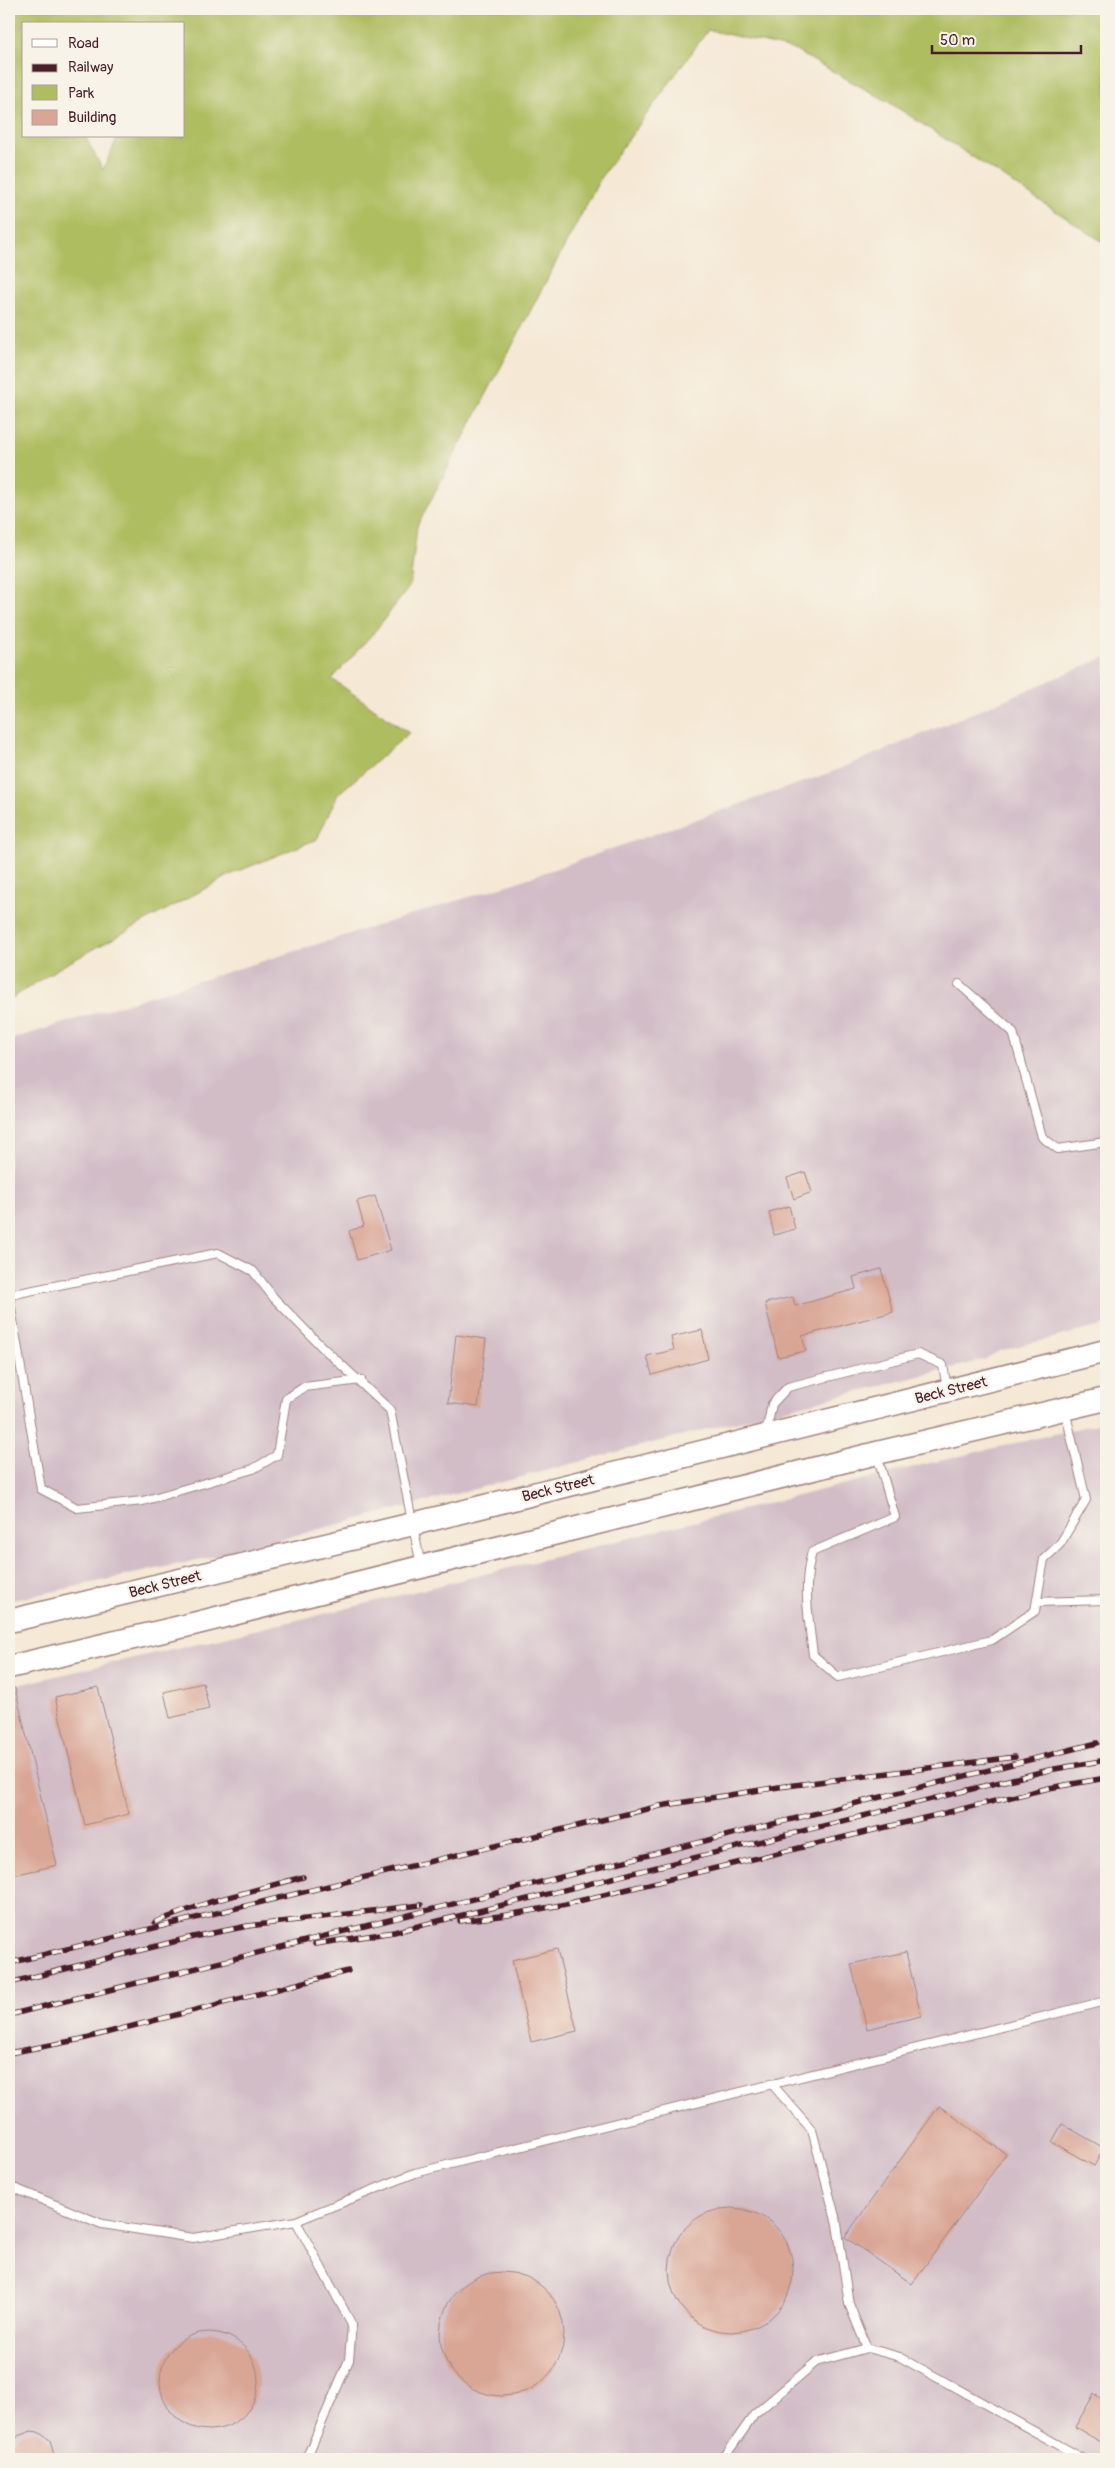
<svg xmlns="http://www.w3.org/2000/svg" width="1115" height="2468" font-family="Pangolin,sans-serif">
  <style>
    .industrial { fill: #d2bdc7 }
    .green { fill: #aebd60; stroke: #7c6e46; fill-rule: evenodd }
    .building { fill: #d9a695 }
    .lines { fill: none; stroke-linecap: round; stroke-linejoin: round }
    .service-casing { stroke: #a08480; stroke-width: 10 }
    .secondary-casing { stroke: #a08480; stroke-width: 25 }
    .service { stroke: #fff; stroke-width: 8 }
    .secondary { stroke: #fff; stroke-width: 22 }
    .rail-casing { stroke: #4a1f2b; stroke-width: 5.5 }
    .rail { stroke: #f7f3e8; stroke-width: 4; stroke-dasharray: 11; stroke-linecap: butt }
    .labels { text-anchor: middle; stroke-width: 5; stroke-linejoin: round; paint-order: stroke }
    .street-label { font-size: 15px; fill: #4a1f2b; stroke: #f7f3e8 }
  </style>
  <rect width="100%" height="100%" fill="#f7f3e8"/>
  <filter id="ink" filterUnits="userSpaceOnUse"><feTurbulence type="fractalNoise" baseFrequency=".02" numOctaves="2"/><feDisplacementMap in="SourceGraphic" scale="10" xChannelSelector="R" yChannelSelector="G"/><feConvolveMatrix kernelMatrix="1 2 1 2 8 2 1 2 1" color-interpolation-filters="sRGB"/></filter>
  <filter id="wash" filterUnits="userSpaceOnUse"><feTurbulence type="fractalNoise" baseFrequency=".0096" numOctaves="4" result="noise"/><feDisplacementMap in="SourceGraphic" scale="20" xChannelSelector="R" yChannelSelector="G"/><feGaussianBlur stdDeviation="1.12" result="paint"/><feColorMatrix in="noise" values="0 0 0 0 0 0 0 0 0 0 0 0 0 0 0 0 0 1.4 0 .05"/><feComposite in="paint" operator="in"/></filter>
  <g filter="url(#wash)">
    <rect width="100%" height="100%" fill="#f5e8d4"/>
    <path class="industrial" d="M 1106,657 L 1106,1325 L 999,1351 L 984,1360 L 683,1435 L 216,1556 L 9,1601 L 9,1040 L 514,883 L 832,772 Z
      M 1106,1422 L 1106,2459 L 9,2459 L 9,1687 L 336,1611 L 926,1464 Z"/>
    <path class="green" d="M 9,9 L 1106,9 L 1106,244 L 887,101 L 792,49 L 708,30 L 601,177 L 417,526 L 410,586 L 375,631 L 332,679 L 409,733 L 338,794 L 317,839 L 234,873 L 57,969 L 9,1000 ZM 65,21 L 71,24 L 184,24 L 184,136 L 118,136 L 103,170 L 85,136 L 24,136 L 24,24 L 65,24 Z"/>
    <g id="blocks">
      <path class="building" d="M 805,1172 L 812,1192 L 794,1199 L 787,1178 Z
        M 375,1196 L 391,1250 L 357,1260 L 349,1231 L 364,1226 L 357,1201 Z
        M 789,1206 L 795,1229 L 774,1235 L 769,1212 Z
        M 881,1269 L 893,1312 L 802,1336 L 806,1351 L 778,1357 L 765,1303 L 793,1297 L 795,1306 L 856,1289 L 853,1277 Z
        M 702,1330 L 708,1359 L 652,1375 L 647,1356 L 674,1350 L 671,1337 Z
        M 456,1335 L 486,1339 L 478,1407 L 448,1403 Z
        M 203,1683 L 209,1709 L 170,1718 L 164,1692 Z
        M 98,1687 L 129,1814 L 85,1825 L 55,1697 Z
        M 15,1688 L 57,1865 L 14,1875 L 9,1853 L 9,1689 Z
        M 557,1949 L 577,2031 L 531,2042 L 512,1960 Z
        M 906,1952 L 921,2016 L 867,2029 L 851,1964 Z
        M 939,2106 L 1006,2154 L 912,2284 L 845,2237 Z
        M 1062,2124 L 1104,2148 L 1094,2166 L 1052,2142 Z
        M669 2270a62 62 0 1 1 124 0a62 62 0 1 1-124 0Z
        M440 2334a62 62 0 1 1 124 0a62 62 0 1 1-124 0Z
        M160 2381a49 49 0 1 1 98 0a49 49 0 1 1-98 0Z
        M 1094,2394 L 1106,2401 L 1106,2445 L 1075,2427 Z
        M 31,2431 L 38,2432 L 50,2440 L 55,2459 L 10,2459 L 13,2442 L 18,2436 Z"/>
    </g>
  </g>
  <g filter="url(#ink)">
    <use href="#blocks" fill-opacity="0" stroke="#a08480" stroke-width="1"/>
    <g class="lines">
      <defs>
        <path id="service" d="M 959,984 L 1013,1032 L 1042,1137 L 1058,1149 L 1106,1142
          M 9,1295 L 218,1253 L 253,1271 L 274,1298 L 320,1345 L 390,1410 L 421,1566
          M 9,1296 L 41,1489 L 77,1508 L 143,1501 L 253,1469 L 277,1455 L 286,1399 L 304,1387 L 361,1380
          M 766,1433 L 772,1404 L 788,1387 L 918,1354 L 943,1365 L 947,1389
          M 877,1455 L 895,1517 L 812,1552 C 802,1586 809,1620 813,1655 L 838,1677 L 992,1640 L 1035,1611 L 1044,1559 L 1060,1544 L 1086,1500 L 1065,1410
          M 1037,1602 L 1106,1600
          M 771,2083 L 812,2130 L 837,2224 L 849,2304 L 867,2348
          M 9,2186 L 102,2224 L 193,2238 L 296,2221 L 415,2173 L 1106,2001
          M 296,2221 L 352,2325 L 349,2360 L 306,2459
          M 723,2459 L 754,2415 L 816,2362 L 867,2348 L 900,2357 L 1084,2459"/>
        <path id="secondary" d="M 9,1621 L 413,1524 L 1106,1351
          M 9,1667 L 185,1626 L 877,1453 L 1106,1399"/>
      </defs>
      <use href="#service" class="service-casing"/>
      <use href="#secondary" class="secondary-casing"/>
      <use href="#service" class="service"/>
      <use href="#secondary" class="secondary"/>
      <defs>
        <path id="rail" d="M 460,1921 L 508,1915 L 566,1904 L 1049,1788 L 1106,1778
          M 155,1922 L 210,1902 L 303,1877
          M 315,1944 L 394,1932 L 1049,1770 L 1106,1760
          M 9,1963 L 660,1806 L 779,1787 L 1015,1757
          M 9,1983 L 193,1937 L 248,1926 L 421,1905
          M 9,2015 L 1097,1743
          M 9,2053 L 82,2039 L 348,1971"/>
      </defs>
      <use href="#rail" class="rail-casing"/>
      <use href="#rail" class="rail"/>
    </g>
  </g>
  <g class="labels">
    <g class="street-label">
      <text transform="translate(951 1390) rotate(-14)" y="5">Beck Street</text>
      <text transform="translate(558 1488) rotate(-14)" y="5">Beck Street</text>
      <text transform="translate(165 1584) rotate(-14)" y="5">Beck Street</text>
    </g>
  </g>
  <rect width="1115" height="2468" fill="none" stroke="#f7f3e8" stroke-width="30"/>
  <rect x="22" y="22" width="162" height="115" fill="#f7f3e8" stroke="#b29e9c"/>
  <rect x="32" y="39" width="25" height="8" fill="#ffffff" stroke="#b29e9c"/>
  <text x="68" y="48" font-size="15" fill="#4a1f2b">Road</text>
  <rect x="32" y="64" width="25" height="8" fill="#4a1f2b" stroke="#b29e9c"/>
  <text x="68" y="72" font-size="15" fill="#4a1f2b">Railway</text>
  <rect x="32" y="85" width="25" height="15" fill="#aebd60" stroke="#b29e9c"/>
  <text x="68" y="98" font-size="15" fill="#4a1f2b">Park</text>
  <rect x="32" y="110" width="25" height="15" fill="#d9a695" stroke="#b29e9c"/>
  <text x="68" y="122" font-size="15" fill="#4a1f2b">Building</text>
  <path d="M932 45v8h149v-8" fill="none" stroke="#4a1f2b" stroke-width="2.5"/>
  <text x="940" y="45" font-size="15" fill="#4a1f2b" stroke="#f7f3e8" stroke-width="4" paint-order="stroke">50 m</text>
</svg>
